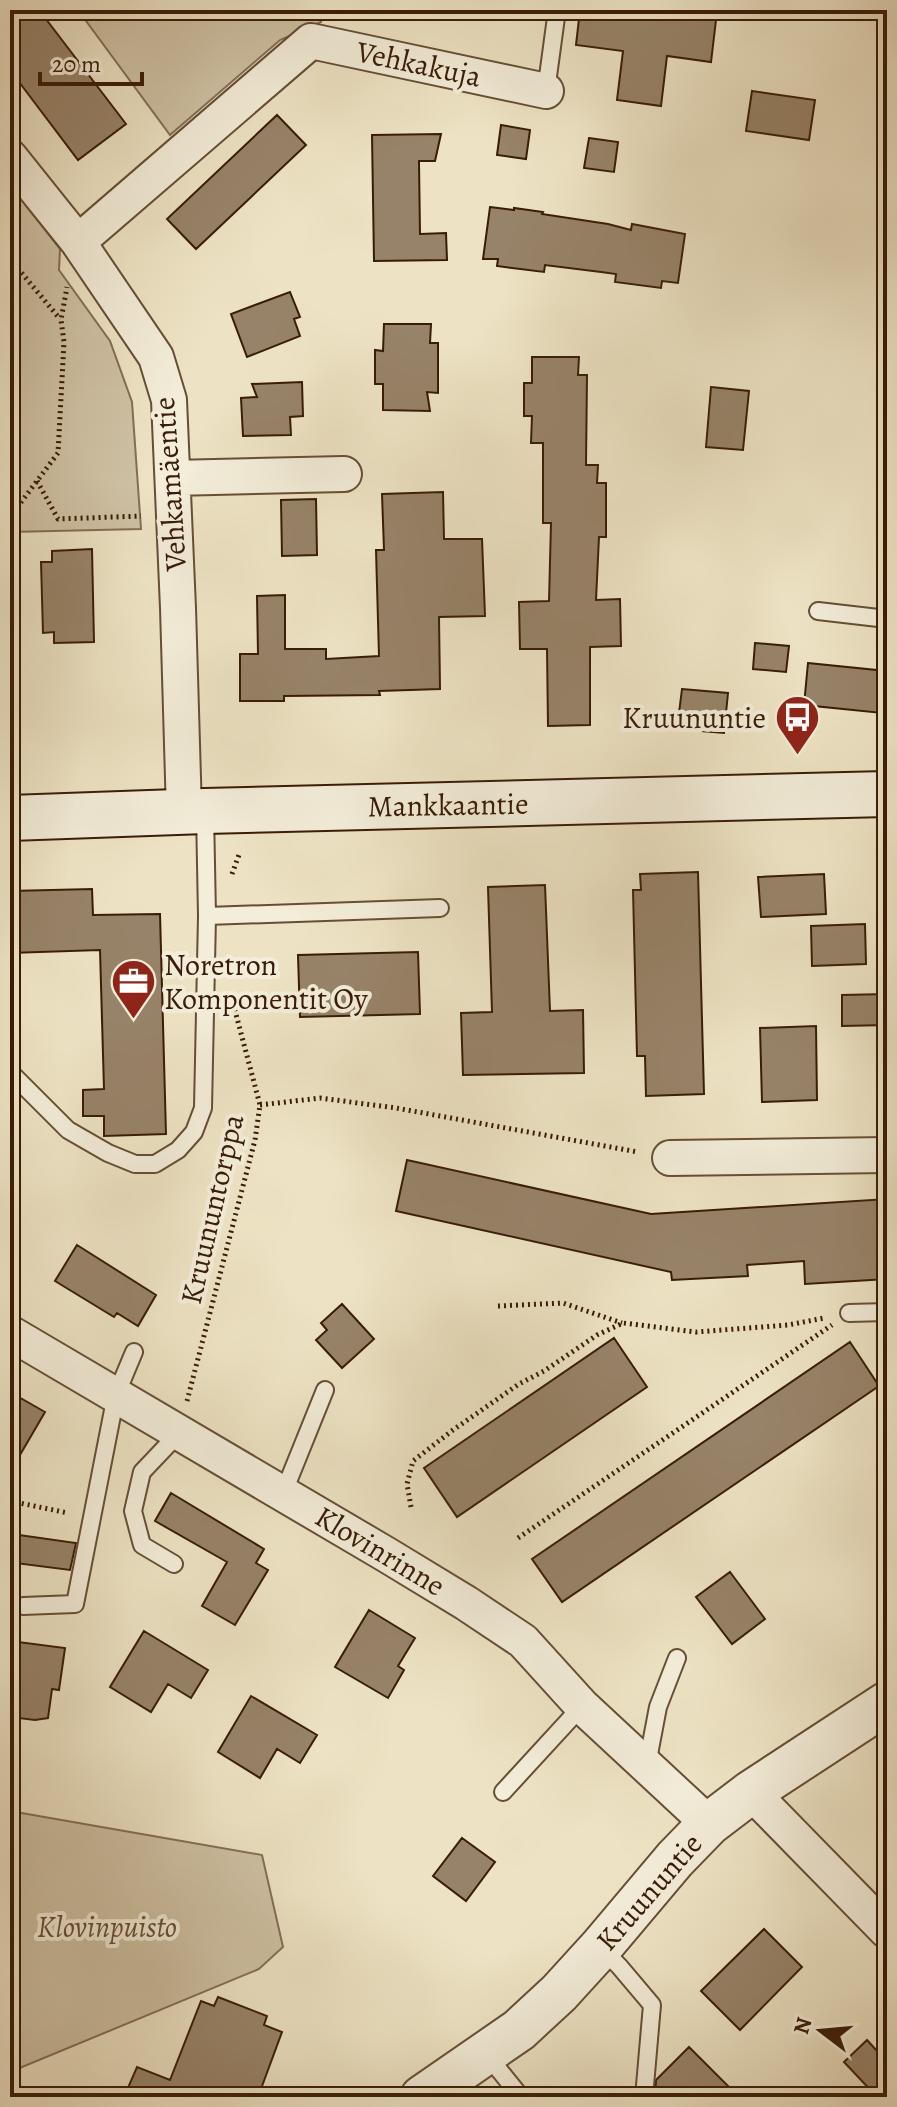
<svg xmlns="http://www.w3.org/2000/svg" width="897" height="2107" font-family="Alegreya,serif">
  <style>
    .green { fill: #cec1a4; stroke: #846e56; stroke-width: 2 }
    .building { fill: #978369; stroke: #391c07; stroke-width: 2 }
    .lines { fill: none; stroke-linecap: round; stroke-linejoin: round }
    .service-casing { stroke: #664e36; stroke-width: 20 }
    .minor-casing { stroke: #664e36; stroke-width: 38 }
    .tertiary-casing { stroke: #664e36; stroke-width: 46 }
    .secondary-casing { stroke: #391c07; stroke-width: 48 }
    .path { stroke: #391c07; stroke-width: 5; stroke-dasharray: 2 4; stroke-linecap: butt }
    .service { stroke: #f3edd9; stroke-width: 16 }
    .minor { stroke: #f3edd9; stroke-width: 34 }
    .tertiary { stroke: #f3edd9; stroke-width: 42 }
    .secondary { stroke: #f3edd9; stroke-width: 44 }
    .labels { text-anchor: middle; stroke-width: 8; stroke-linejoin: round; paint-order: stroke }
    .street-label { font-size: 30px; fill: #391c07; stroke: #f3edd9 }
    .poi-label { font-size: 30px; fill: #391c07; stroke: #f3edd9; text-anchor: end }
    .park-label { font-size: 30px; font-style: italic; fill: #664e36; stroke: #f3edd9 }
  </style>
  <rect width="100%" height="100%" fill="#ede3c4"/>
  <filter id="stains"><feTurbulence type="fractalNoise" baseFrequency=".0025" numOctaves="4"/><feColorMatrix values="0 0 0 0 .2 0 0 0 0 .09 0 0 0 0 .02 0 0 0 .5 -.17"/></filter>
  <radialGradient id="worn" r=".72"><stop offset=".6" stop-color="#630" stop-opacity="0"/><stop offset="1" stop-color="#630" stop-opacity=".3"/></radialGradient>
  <path class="green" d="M 78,10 L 323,10 L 321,22 L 280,40 L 170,135 Z
    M 10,185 L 60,249 L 59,270 L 110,341 L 132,402 L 141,529 L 10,532 Z
    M 10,1811 L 262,1855 L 283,1947 L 259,1969 L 10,2072 Z"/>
  <path class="building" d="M 10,10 L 39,10 L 126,124 L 78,160 L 10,70 Z
    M 580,10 L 631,10 L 716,20 L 711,62 L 667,56 L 661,106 L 617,100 L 623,51 L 576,45 Z
    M 752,91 L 815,100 L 809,140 L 746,131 Z
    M 277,115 L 306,145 L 196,249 L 167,219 Z
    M 501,125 L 530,130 L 526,159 L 497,155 Z
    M 441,134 L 435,161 L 419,161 L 420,234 L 446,233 L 447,260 L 374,261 L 372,135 Z
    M 589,138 L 618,142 L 614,172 L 584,168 Z
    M 490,207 L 514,210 L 514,208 L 543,212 L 542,214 L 608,224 L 631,230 L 632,224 L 685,234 L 678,283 L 662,281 L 661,288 L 615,282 L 616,274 L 601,272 L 545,265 L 544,272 L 497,266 L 498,259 L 483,259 Z
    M 290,292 L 300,317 L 294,319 L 300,336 L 247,357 L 231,314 Z
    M 384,324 L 431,324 L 430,343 L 438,343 L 438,393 L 427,392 L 430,411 L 383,410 L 383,384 L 375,384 L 375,350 L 383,351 Z
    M 532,357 L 579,357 L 578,375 L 587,375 L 586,465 L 598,465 L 597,483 L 606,483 L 606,537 L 599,537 L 596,600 L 620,599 L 621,646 L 590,647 L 590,725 L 548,726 L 547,649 L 520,649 L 519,602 L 549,601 L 551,523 L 543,523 L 543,443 L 531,443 L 532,416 L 524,416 L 524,383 L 532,383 Z
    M 302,382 L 303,416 L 290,417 L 291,435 L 243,436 L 241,398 L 257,397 L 252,384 Z
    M 711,387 L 749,391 L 743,450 L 706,447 Z
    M 443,492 L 444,539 L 482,539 L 485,616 L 439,617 L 440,689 L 379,691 L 380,695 L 284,696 L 284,701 L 240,701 L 240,654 L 258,654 L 257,596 L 285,595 L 285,649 L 326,649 L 326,659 L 379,656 L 376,550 L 384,550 L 382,494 Z
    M 316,499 L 317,555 L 282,556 L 281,500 Z
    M 92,549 L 94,642 L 54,643 L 54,632 L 43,633 L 41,562 L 52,562 L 52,551 Z
    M 755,643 L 789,646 L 786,672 L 753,669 Z
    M 808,663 L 886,671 L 882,713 L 804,705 Z
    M 682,689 L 728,693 L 724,733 L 677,729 Z
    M 698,872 L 704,1094 L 646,1096 L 645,1056 L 637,1056 L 633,890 L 641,890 L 640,874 Z
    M 824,874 L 826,914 L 761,917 L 758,877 Z
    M 545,885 L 550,1011 L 583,1010 L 584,1073 L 463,1075 L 461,1013 L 492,1012 L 488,887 Z
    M 92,889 L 93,915 L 160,914 L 166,1134 L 104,1136 L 104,1116 L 83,1116 L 83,1090 L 104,1089 L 100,950 L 10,953 L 10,891 Z
    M 865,924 L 866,964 L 812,966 L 811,926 Z
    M 418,952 L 420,1014 L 300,1017 L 298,955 Z
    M 887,994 L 887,1025 L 842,1026 L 842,995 Z
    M 816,1026 L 817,1100 L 762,1102 L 760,1028 Z
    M 407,1160 L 651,1214 L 887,1199 L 887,1279 L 805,1284 L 804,1261 L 747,1265 L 748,1276 L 672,1280 L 671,1272 L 396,1211 Z
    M 77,1245 L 156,1295 L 138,1326 L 117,1313 L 114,1317 L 55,1281 Z
    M 342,1304 L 374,1339 L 342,1368 L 316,1340 L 327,1330 L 321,1323 Z
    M 614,1338 L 647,1387 L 457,1517 L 424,1468 Z
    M 850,1342 L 879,1386 L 562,1602 L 532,1559 Z
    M 10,1392 L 45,1412 L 10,1472 Z
    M 171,1493 L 264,1549 L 256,1563 L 268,1570 L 235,1625 L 202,1606 L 227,1562 L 155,1521 Z
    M 19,1535 L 76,1543 L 70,1570 L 15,1563 Z
    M 730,1572 L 765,1619 L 732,1644 L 696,1597 Z
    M 369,1610 L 415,1638 L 398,1666 L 404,1670 L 388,1698 L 335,1667 Z
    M 144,1631 L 208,1670 L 191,1698 L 168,1684 L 151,1712 L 110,1687 Z
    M 18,1642 L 65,1648 L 59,1690 L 52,1689 L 48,1718 L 35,1720 L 18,1718 L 19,1712 L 10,1711 Z
    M 251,1696 L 317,1735 L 300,1763 L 277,1749 L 260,1778 L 218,1752 Z
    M 462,1838 L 495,1862 L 466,1901 L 433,1876 Z
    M 764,1929 L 802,1967 L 740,2030 L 701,1991 Z
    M 218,1997 L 267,2016 L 264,2025 L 282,2032 L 258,2097 L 124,2097 L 137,2067 L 170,2080 L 201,2001 L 214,2006 Z
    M 867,2040 L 887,2062 L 887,2097 L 877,2097 L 844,2062 Z
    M 689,2047 L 739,2097 L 655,2097 L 656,2080 Z"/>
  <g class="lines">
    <defs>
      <path id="service" d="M 546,91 L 557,10
        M 818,611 L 887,619
        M 207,916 L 440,908
        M 10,1072 L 68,1130 L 108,1153 L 135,1164 L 155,1164 L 178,1150 L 194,1132 L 203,1108 L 207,916 L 205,812
        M 849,1313 L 887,1312
        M 283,1494 L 325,1390
        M 174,1564 L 142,1545 L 133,1511 L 142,1472 L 179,1433
        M 23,1606 L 75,1604 L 116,1395 L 134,1352
        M 647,1765 L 658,1707 L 677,1658
        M 503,1792 L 582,1706
        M 602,1949 L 619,1966 L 652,2005 L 644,2097
        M 487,2055 L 521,2097"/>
      <path id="minor" d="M 10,157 L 78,242 L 156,357 L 169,400 L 178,608 L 184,812
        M 78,242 L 311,41 L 546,91
        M 173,478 L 344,474
        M 670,1158 L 887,1155
        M 10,1333 L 387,1555 L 466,1603 L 523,1641 L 582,1706 L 709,1824
        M 751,1792 L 887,1931"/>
      <path id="tertiary" d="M 422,2097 L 519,2030 L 559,1993 L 600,1948 L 675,1859 L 709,1824 L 751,1792 L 887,1703"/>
      <path id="secondary" d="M 10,818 L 205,811 L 887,794"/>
    </defs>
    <use href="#service" class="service-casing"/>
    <use href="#minor" class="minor-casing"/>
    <use href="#tertiary" class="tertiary-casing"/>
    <use href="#secondary" class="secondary-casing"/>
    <path class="path" d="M 10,259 L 60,319
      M 37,481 L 58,519 L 141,516
      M 10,517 L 58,453 L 64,342 L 61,320 L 67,287
      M 232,874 L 240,852
      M 260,1105 L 320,1098 L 396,1108 L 638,1152
      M 498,1306 L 563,1303 L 622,1323
      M 187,1401 L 255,1140 L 260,1105 L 233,1003
      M 10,1501 L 68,1513
      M 411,1507 L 407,1484 L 413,1461 L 453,1430 L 519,1384 L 544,1371 L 597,1335 L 623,1323 L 696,1332 L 788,1325 L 824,1318
      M 518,1538 L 832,1325"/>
    <use href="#service" class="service"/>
    <use href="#minor" class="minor"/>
    <use href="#tertiary" class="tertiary"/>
    <use href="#secondary" class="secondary"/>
  </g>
  <defs>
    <symbol id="bus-pin" viewBox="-11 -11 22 30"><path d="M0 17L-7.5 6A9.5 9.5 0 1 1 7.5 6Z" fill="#8f2418" stroke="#f3edd9"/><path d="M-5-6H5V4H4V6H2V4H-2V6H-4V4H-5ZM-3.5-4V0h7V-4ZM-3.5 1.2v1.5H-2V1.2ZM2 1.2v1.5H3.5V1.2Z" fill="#fff"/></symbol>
    <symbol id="office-pin" viewBox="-11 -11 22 30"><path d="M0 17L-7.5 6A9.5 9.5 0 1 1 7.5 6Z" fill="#8f2418" stroke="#f3edd9"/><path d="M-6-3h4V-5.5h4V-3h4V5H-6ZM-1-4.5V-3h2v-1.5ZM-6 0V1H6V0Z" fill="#fff"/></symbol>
  </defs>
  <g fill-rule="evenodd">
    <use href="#bus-pin" x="772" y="692" width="51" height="69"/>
    <use href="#office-pin" x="108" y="956" width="51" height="69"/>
  </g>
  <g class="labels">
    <g class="street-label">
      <text transform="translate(419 64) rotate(12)" y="10">Vehkakuja</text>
      <text transform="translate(170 484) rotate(-94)" y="10">Vehkamäentie</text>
      <text transform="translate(448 805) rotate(-1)" y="10">Mankkaantie</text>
      <text transform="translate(212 1209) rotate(-77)" y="10">Kruununtorppa</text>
      <text transform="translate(380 1551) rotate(31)" y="10">Klovinrinne</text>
      <text transform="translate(649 1892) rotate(-49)" y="10">Kruununtie</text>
    </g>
    <g class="poi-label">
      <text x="766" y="728">Kruununtie</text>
      <text x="164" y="975" text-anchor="start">Noretron<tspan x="164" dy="34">Komponentit Oy</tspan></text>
    </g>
    <g class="park-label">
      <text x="107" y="1937">Klovinpuisto</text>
    </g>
  </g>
  <rect width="897" height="2107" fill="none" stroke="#ede3c4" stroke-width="40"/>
  <rect x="12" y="12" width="873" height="2083" fill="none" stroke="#391c07" stroke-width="4"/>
  <rect x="20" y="20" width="857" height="2067" fill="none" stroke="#391c07" stroke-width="2"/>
  <g transform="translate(821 2031) rotate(286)" stroke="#f3edd9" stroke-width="6" paint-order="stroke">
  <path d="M0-6L14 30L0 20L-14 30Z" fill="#391c07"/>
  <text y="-12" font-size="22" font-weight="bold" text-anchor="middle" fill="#391c07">N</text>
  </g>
  <path d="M40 72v12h102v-12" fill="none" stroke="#391c07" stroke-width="4"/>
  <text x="52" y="72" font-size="24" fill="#391c07" stroke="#f3edd9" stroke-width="6" paint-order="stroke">20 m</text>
  <rect width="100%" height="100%" filter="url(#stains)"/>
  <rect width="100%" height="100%" fill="url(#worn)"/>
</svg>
